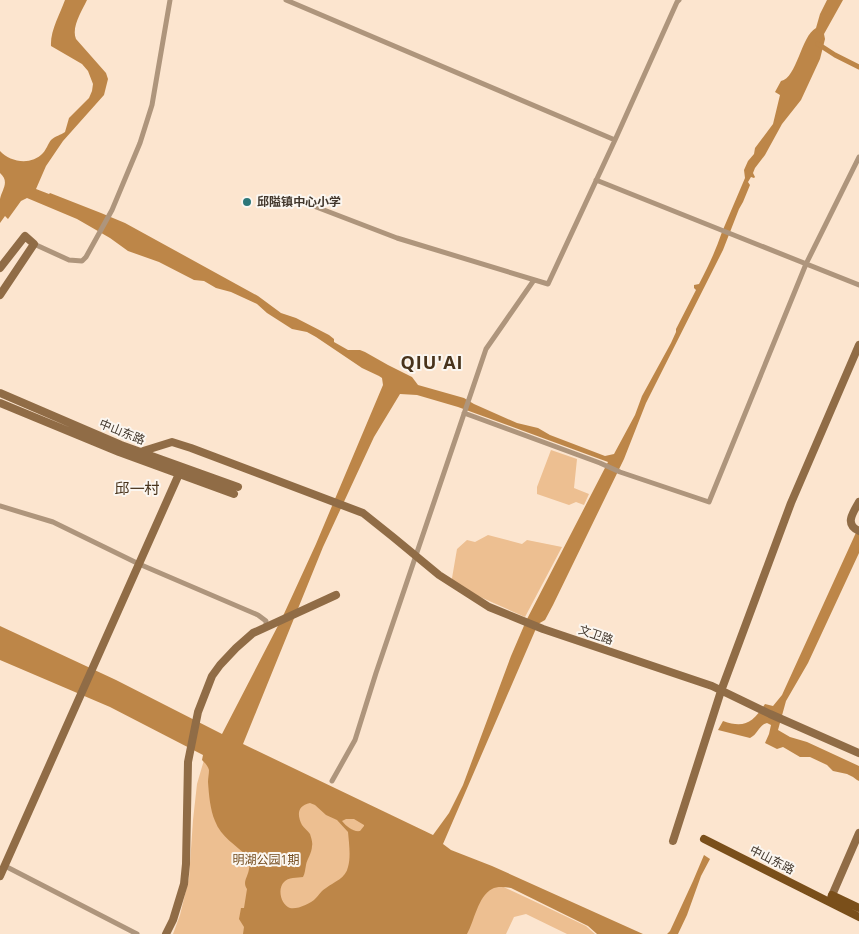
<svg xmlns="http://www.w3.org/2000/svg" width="859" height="934" font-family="'Open Sans','Noto Sans SC',sans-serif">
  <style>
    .green { fill: #edbf91 }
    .water { fill: #bd8648; fill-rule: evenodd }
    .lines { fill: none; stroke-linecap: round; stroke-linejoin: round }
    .canal { stroke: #bd8648; stroke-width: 5 }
    .street { stroke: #ae957c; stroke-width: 5 }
    .secondary { stroke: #906c46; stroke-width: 8 }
    .primary { stroke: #7a4f1a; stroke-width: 8 }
    .poi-dot { fill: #2d7779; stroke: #fbf6f0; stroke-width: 2 }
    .labels { text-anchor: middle; stroke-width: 4; stroke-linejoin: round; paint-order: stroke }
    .poi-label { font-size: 12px; font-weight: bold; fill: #42372c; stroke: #fbf6f0; text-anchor: start }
    .street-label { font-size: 12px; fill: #42372c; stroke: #fbf6f0 }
    .park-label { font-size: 12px; fill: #754e21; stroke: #fbf6f0 }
    .quarter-label { font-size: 15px; fill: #48331b; stroke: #fbf6f0 }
    .district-label { font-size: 18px; font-weight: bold; letter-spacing: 1px; fill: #48331b; stroke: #fbf6f0 }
  </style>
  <rect width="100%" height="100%" fill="#fce5cf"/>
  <path class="green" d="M 551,450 L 577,459 L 574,488 L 589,494 L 584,505 L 576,502 L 569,505 L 537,494 L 537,487 Z
    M 488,535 L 522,544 L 527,540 L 562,547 L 525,617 L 451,584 L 457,549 L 467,540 L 475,542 Z
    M 204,760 L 356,818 L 540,904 L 586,926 L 595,934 L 567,934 L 526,914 L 514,917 L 506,934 L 173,934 L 180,915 L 189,878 L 193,820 L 197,784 Z"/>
  <path class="water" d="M 65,0 L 87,0 C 82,11 71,27 76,39 L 106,73 L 108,79 L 104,95 L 63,141 L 46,166 L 36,189 L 49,194 L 50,193 L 101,213 L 125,223 L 258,296 L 281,313 L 296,318 L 329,335 L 334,339 L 334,342 L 348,350 L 360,350 L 365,352 L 388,365 L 412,377 L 418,385 L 464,398 L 474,404 L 517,423 L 538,428 L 550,435 L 605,456 L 614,454 L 635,415 L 642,396 L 671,343 L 676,332 L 676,329 L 696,290 L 694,288 L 694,285 L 699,284 C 708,267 716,250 722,232 L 745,178 L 744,170 L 748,161 L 754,154 L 755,148 L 773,124 L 780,95 L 775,92 L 781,81 C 797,78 801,36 816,28 L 820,14 L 827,0 L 843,0 L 824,34 L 825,39 L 820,59 L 801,100 L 782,124 L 765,155 L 755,168 L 753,173 L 755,177 L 754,178 L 751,177 L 748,182 L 750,185 L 743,202 L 739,209 L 723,250 L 646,403 L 624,459 L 553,605 L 545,620 L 538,624 L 443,844 L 451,850 L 492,866 L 643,934 L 597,934 L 588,926 L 511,888 C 505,887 497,886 492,889 C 478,896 474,922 467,934 L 243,934 L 244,927 L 239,919 L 241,908 L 244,908 L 247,889 C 242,882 248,877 249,869 C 250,865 249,861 247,856 C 236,845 221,837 215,821 C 210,809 209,795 208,782 C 208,778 209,774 209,770 C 208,766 205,763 202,760 L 203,755 L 110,707 L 0,660 L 0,626 L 116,680 L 222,734 L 283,616 L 316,544 L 383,385 L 382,378 L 379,376 L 362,368 L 316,337 L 307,332 L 292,329 L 267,313 L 257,304 L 231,292 L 216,288 L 204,281 L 194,280 L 159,262 L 128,251 L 110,238 L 77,219 L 27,198 L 21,201 L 8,219 L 5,216 L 0,223 C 0,215 0,206 0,199 C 2,189 10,182 0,173 L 0,151 C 10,162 31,166 43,153 C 46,150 48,144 51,140 C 55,136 61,135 65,132 L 69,118 L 89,98 L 92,91 L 93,84 L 88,71 L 82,64 L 51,46 C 50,31 60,14 65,0 ZM 400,394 L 417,395 L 458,407 L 608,462 L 526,621 L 511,656 L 463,785 L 449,813 L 433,835 L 243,744 L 323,547 L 374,437 ZM 310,803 L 315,805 L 326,815 L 337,820 L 348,832 C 349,843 351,857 348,867 C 346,878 334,882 326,888 C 322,890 319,895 315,899 C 311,903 297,910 290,908 C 281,905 277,889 284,882 C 288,877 297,878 303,877 C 305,873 305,870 306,865 C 307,859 312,853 312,846 C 313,843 311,837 310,834 C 308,831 304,828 302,825 C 297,815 297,806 310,803 ZM 346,819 L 354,819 L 364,825 L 364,826 L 360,831 C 353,832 347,827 342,821 Z
    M 859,526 L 859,553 L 808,663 L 786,701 L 778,730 L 790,737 L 807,742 L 859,766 L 859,781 L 857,780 L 853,777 L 847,774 L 833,771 L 827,765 L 810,757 L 800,757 L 783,747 L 777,749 L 765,743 L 769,734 L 771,725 L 767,723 C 759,725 758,734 750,738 L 718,730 L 723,721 C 745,729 753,722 765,704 L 773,706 L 782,695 Z
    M 704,855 L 710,859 L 701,876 L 687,915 L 678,934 L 667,934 L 670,931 L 693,881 Z"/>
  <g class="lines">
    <path class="canal" d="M 818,44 L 835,55 L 859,67"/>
    <path class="street" d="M 286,0 L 615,140 L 548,284 L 397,238 L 298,200
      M 615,140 L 677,2 L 679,0
      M 596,180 L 859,285
      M 34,244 L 69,260 L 82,261 L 86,257 L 112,210 L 140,143 L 152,105 L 170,0
      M 464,413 L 600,463 L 620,472 L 709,502 L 806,264 L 859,157
      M 0,506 L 53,522 L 139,564 L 258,615 L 266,621 L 266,627
      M 332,781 L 355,740 L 376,673 L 486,349 L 534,280
      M 5,866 L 137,934"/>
    <path class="secondary" d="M 0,268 L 25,236 L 34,244 L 0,295
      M 0,393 L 121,445 L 238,487
      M 0,403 L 119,452 L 234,494
      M 140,452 L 172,442 L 191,448 L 363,513 L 393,537 L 439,575 L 489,607 L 543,629 L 712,686 L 770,714 L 859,753
      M 859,502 C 853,513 844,524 859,531
      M 673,841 L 721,691 L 791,503 L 859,345
      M 0,876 L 179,474
      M 830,900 L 859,833
      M 166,934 L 173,920 L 184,884 L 186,864 L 188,762 L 198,712 L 212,676 L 220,665 L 236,648 L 253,633 L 336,595"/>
    <path class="primary" d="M 704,839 L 859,917
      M 832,895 L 859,908"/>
  </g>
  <circle class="poi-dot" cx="247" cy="202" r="5"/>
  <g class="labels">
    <g class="poi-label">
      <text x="257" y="206">邱隘镇中心小学</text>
    </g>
    <g class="street-label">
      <text transform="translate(122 432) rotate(22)" y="4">中山东路</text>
      <text transform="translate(596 635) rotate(19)" y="4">文卫路</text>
      <text transform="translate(772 860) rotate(27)" y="4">中山东路</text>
    </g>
    <g class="park-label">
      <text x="266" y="864">明湖公园1期</text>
    </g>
    <g class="quarter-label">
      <text x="137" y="494">邱一村</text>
    </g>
    <g class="district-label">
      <text x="432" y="369">QIU'AI</text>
    </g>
  </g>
</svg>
